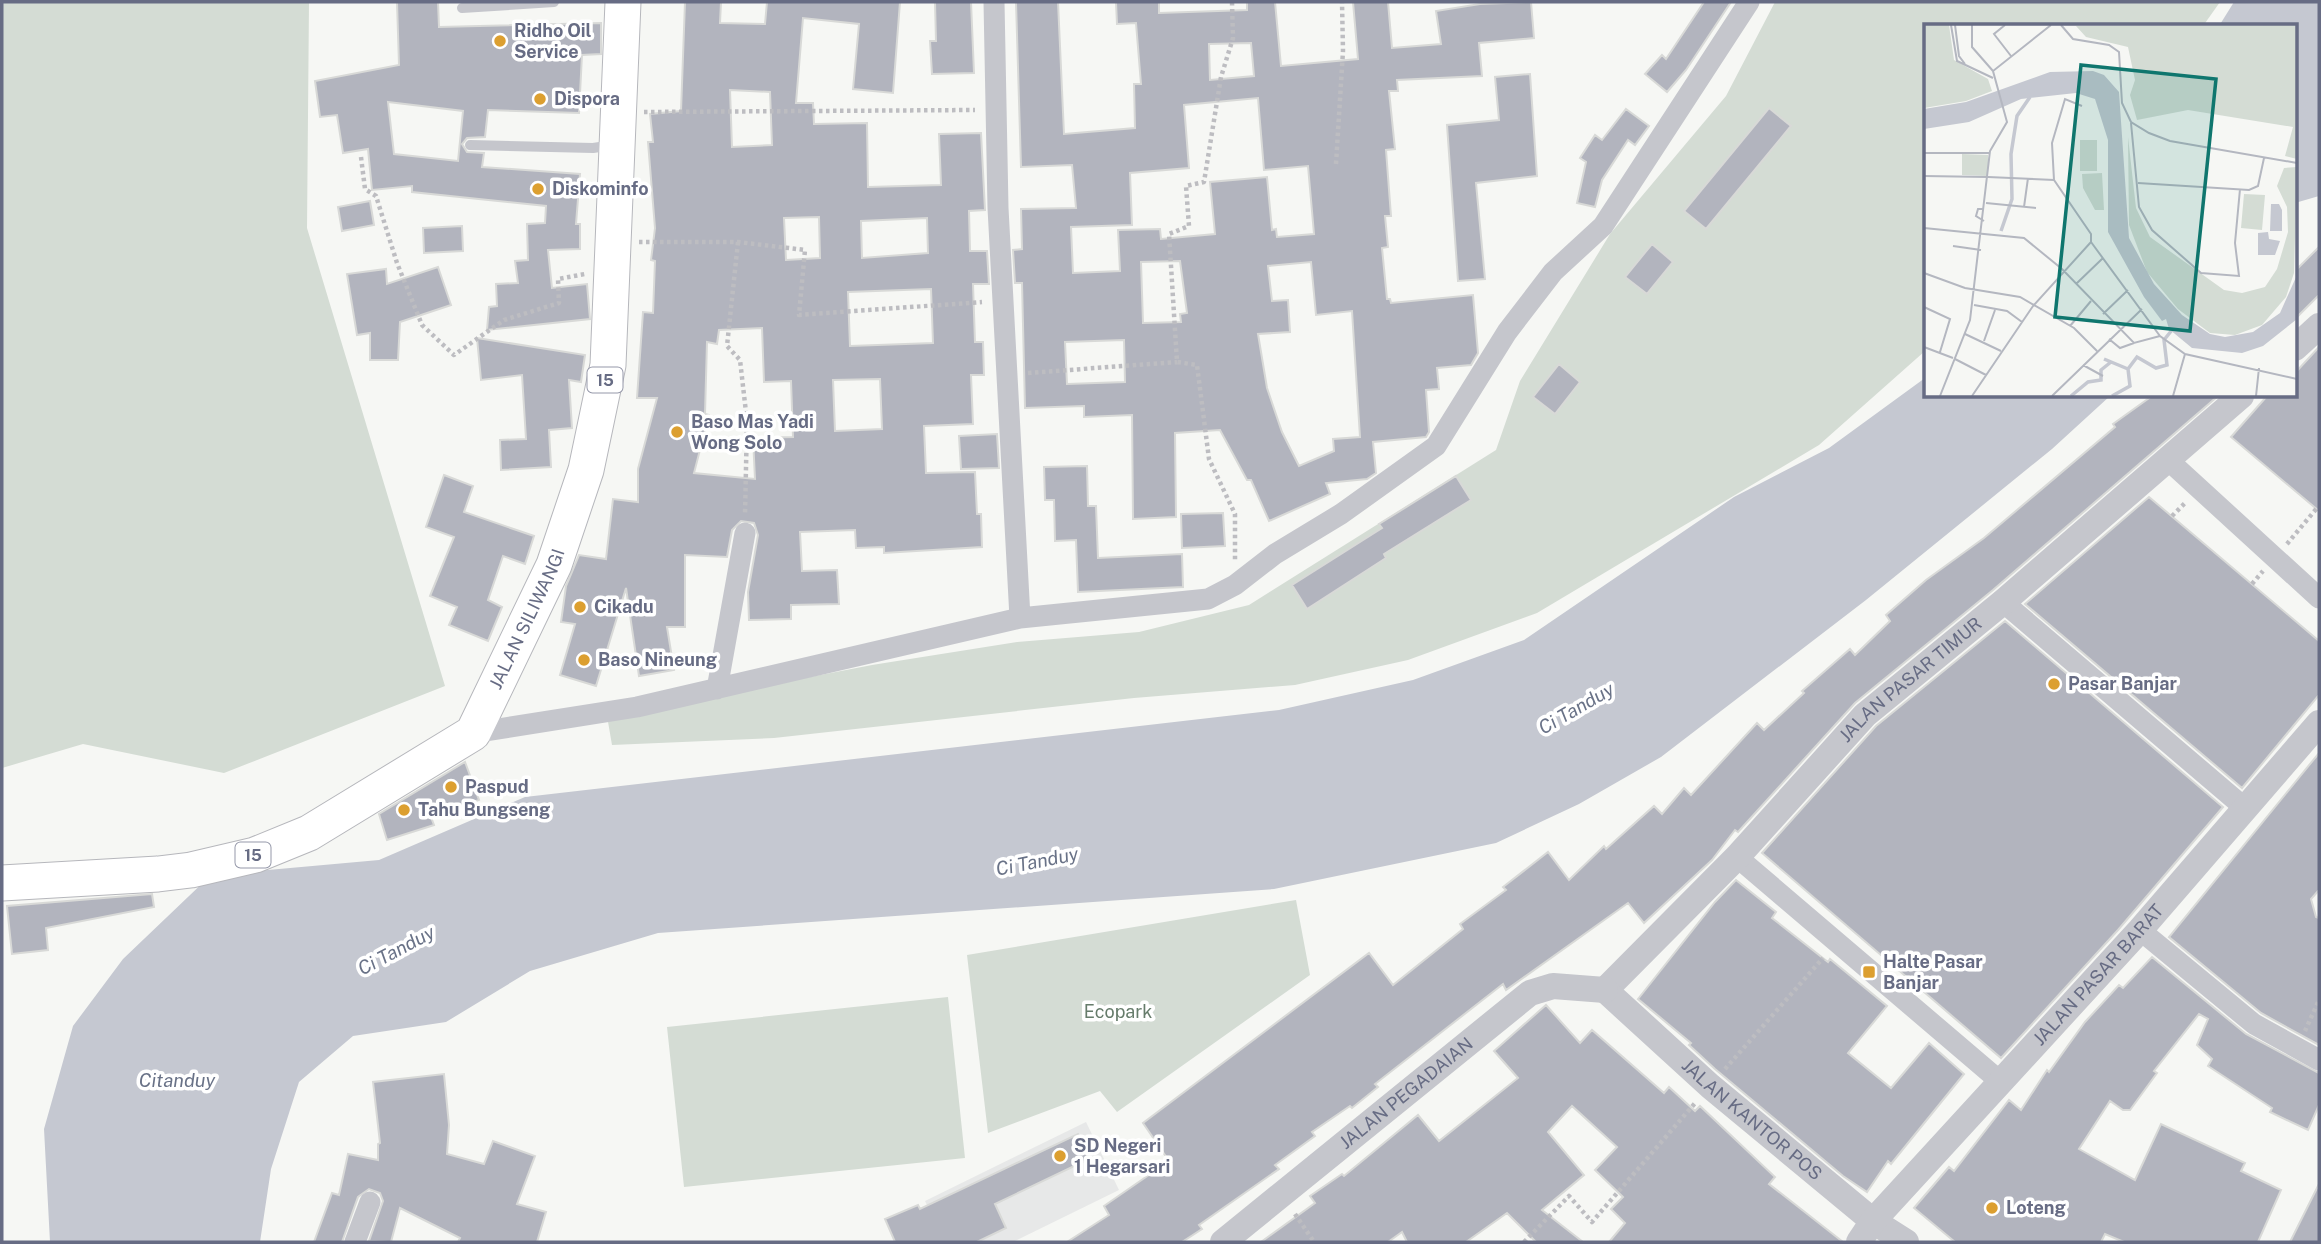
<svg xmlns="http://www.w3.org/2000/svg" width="2321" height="1244" font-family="'Public Sans',sans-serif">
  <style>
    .built { fill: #e7e8e8 }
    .green { fill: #d4dcd4 }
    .water { fill: #c5c8d1 }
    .building { fill: #b2b4be; stroke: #d8d9d7; stroke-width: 2; fill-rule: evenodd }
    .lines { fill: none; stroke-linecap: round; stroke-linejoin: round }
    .trunk-casing { stroke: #b6b7bc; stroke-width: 37 }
    .path { stroke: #bdbdc1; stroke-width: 4.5; stroke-dasharray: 3.5 3.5; stroke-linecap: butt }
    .service { stroke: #c5c6cc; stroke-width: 10 }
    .minor { stroke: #c5c6cc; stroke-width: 21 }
    .tertiary { stroke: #c5c6cc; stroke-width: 26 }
    .trunk { stroke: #fff; stroke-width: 35 }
    .poi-dot { fill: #dc9f30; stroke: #fff; stroke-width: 2.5 }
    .labels { text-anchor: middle; stroke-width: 7; stroke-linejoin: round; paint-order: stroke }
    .shield { fill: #fff; stroke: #9598a9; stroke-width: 2 }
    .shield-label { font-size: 16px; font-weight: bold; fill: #676c84 }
    .poi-label { font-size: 18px; font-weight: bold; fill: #676c84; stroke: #fff; text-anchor: start }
    .street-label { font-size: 18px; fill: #676c84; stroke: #fff }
    .park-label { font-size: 18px; fill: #667c6b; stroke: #fff }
    .water-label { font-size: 19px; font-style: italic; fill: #697287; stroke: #fff }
    .inset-river { fill: none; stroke: #c5c8d1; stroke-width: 3.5 }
    .inset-road { fill: none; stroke: #b4b7c0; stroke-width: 2 }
    .view { fill: #0f766e; fill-opacity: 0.15; stroke: #0f766e; stroke-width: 3.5 }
    .inset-edge { fill: none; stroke: #676c84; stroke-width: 3.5 }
  </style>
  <rect width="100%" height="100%" fill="#f6f7f4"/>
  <path class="built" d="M 1086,1122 L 1119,1190 L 1013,1242 L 945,1242 L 925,1201 Z"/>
  <path class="green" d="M 2,2 L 309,2 L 307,228 L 445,686 L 224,773 L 83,744 L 2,768 Z
    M 1775,2 L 2220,2 L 2203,26 L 1926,26 L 1925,351 L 1819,445 L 1537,613 L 1408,660 L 1295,685 L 1134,698 L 774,738 L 612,745 L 607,716 L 872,665 L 1017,642 L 1139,632 L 1249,605 L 1496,450 L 1520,381 L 1610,234 L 1726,96 Z
    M 1296,900 L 1310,975 L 1117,1112 L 1100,1091 L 988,1133 L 967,955 Z
    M 948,997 L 965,1158 L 684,1187 L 667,1027 Z"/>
  <path class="water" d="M 2234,2 L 2319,2 L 2319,196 L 2295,203 L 2295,26 L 2219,26 Z
    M 1925,378 L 1926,396 L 2110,396 L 2052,449 L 1866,600 L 1661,757 L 1579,804 L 1496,843 L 1274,889 L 658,933 L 530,971 L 446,1022 L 353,1036 L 299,1082 L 271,1169 L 260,1242 L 50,1242 L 44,1129 L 73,1026 L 123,959 L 211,875 L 379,860 L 525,797 L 1279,710 L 1413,680 L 1524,640 L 1734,497 L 1829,448 Z"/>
  <path class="building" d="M 397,2 L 438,2 L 439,27 L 601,23 L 601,54 L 582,55 L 579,113 L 488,110 L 485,137 L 467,138 L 462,144 L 467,152 L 484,153 L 482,167 L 580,174 L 576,224 L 580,224 L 580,249 L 548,250 L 552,288 L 587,284 L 590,319 L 487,330 L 489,307 L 497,306 L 496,284 L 518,283 L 515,261 L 528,260 L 527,224 L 545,223 L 546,206 L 412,192 L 412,186 L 372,190 L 368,149 L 343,153 L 337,115 L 320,117 L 315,81 L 399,65 ZM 388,102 L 463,111 L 458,161 L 394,154 Z
    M 685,2 L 721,2 L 720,23 L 765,24 L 767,2 L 900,2 L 893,93 L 853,89 L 859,24 L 803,18 L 796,103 L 813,103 L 814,124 L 867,123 L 868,187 L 941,185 L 939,134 L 981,133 L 985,210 L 969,211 L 970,251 L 987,251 L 989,284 L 973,284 L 975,342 L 983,342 L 984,375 L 971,375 L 973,424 L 924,426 L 926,473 L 975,472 L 977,514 L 981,514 L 982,547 L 884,553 L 884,547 L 856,548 L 855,530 L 800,532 L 802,571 L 837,570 L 839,604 L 791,605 L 791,619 L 749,620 L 748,592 L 758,535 L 754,523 L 741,521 L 732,530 L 727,557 L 685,555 L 685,627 L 667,627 L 674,670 L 639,676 L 626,588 L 596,686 L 560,675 L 575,624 L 561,622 L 566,586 L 579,555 L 606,559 L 613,499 L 638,502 L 638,469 L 657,398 L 637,398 L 643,312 L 653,313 L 655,261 L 651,260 L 655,228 L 648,142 L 653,142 L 650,114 L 681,111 ZM 730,90 L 770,92 L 772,145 L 732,147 ZM 819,217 L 820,258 L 786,260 L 784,218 ZM 927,218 L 928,253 L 862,258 L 861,221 ZM 931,289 L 933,343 L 850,346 L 848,292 ZM 762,328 L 764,382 L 791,381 L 793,437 L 753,438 L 755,479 L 694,473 L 709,415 L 705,414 L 707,342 L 717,344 L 719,330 ZM 880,379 L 882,429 L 835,431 L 833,380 Z
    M 935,2 L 971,2 L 974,73 L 932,74 L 930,41 L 936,41 Z
    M 1016,2 L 1058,2 L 1064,134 L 1135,128 L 1134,84 L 1141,84 L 1136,23 L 1117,24 L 1116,2 L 1159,2 L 1159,13 L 1247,10 L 1247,2 L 1275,2 L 1281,66 L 1358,59 L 1353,2 L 1388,2 L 1392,48 L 1441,44 L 1436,11 L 1480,4 L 1531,2 L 1534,38 L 1479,43 L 1482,76 L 1397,80 L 1398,91 L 1389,91 L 1395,149 L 1386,150 L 1391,216 L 1385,216 L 1388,247 L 1382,248 L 1387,299 L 1390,299 L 1391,303 L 1473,295 L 1478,353 L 1471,365 L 1437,368 L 1439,389 L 1426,390 L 1429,432 L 1426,437 L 1373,442 L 1376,473 L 1367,479 L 1326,483 L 1330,494 L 1269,521 L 1251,480 L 1247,480 L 1220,430 L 1175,433 L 1176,517 L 1133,519 L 1132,415 L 1084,417 L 1084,406 L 1025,408 L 1022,283 L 1015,283 L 1013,250 L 1022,249 L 1021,209 L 1076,208 L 1072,165 L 1021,167 ZM 1251,43 L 1254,76 L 1210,80 L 1209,44 ZM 1258,98 L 1264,170 L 1308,166 L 1314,234 L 1277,237 L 1276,229 L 1272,230 L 1267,177 L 1210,182 L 1215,234 L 1161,239 L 1160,229 L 1118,230 L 1120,271 L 1073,273 L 1071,227 L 1132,225 L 1130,173 L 1189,168 L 1184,105 ZM 1180,261 L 1187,313 L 1180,314 L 1181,322 L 1143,323 L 1141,262 ZM 1311,262 L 1316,315 L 1352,311 L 1360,437 L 1333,439 L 1334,451 L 1299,466 L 1282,432 L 1267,388 L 1258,334 L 1290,332 L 1288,300 L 1272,301 L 1268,266 ZM 1124,340 L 1125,382 L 1067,384 L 1065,342 Z
    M 1704,2 L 1731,2 L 1686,70 L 1667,92 L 1645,74 L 1662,55 L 1666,59 Z
    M 1530,74 L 1537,176 L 1476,183 L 1485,279 L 1458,281 L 1447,125 L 1499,120 L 1495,77 Z
    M 1769,108 L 1791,126 L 1706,229 L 1684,211 Z
    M 1626,109 L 1649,126 L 1635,145 L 1628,140 L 1602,180 L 1595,207 L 1577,203 L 1586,162 L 1580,158 L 1595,135 L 1602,140 Z
    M 370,201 L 374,225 L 342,231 L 338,207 Z
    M 462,226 L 463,251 L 424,253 L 423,228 Z
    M 1652,244 L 1673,262 L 1647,294 L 1625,277 Z
    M 2319,247 L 2319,295 L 2295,319 L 2295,271 Z
    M 438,267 L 451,305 L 400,322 L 398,360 L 370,360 L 370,333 L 357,335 L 347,274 L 386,269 L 387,284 Z
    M 477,338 L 585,355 L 581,382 L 569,380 L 572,428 L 549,430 L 551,467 L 501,470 L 500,440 L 526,439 L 522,375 L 481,380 Z
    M 2319,347 L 2319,511 L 2231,437 L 2267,396 L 2295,396 L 2295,373 Z
    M 1559,364 L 1580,382 L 1555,414 L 1533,397 Z
    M 2152,396 L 2218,396 L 1993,590 L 1855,703 L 1738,832 L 1735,830 L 1712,860 L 1644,923 L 1628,903 L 1506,990 L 1503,984 L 1375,1084 L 1378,1087 L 1352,1108 L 1350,1106 L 1312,1132 L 1315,1136 L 1275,1165 L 1279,1169 L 1199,1225 L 1202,1229 L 1182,1242 L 1067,1242 L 1109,1215 L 1104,1206 L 1169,1161 L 1143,1123 L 1369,953 L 1393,985 L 1463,929 L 1460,924 L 1506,890 L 1503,887 L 1548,852 L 1569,880 L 1604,846 L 1606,849 L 1654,806 L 1662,814 L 1684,788 L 1691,795 L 1757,723 L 1764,730 L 1804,693 L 1802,691 L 1850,649 L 1855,655 L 1890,621 L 1886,615 L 1926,580 L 1984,538 L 2115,427 L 2113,424 Z
    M 997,434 L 999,468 L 961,469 L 959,436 Z
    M 1087,466 L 1088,506 L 1096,506 L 1098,558 L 1182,554 L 1183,587 L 1078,592 L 1076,540 L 1055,541 L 1054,500 L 1045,500 L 1044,467 Z
    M 444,475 L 473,486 L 464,512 L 534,536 L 525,564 L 503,556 L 488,600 L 502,607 L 488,641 L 449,625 L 457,607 L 430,596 L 454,537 L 426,527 Z
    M 1456,476 L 1471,500 L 1384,554 L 1386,558 L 1307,609 L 1292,585 L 1382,528 L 1379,524 Z
    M 2149,497 L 2319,641 L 2319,695 L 2242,788 L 2025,604 Z
    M 1223,513 L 1225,546 L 1182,548 L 1181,514 Z
    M 2005,621 L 2223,807 L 2118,930 L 2001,1058 L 1762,853 L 1876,726 Z
    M 2319,753 L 2319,890 L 2311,899 L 2316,917 L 2319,918 L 2319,1045 L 2261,1013 L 2169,937 Z
    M 465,762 L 479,800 L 431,817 L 434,825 L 387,840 L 379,814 Z
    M 1736,880 L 1776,912 L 1772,918 L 1828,962 L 1830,959 L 1887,1006 L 1848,1053 L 1891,1088 L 1929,1043 L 1964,1074 L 1891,1164 L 1888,1161 L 1867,1192 L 1843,1176 L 1715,1069 L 1689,1045 L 1691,1043 L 1638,999 L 1715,902 Z
    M 152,894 L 154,907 L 46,928 L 48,950 L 12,954 L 7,906 Z
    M 2152,957 L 2246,1034 L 2319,1073 L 2319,1105 L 2308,1130 L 2270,1112 L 2272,1108 L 2208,1066 L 2212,1059 L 2197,1045 L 2208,1019 L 2199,1014 L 2154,1071 L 2157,1073 L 2130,1110 L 2123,1110 L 2110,1101 L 2079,1149 L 2135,1180 L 2161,1124 L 2245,1163 L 2241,1171 L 2281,1190 L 2258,1242 L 2124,1242 L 2105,1234 L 2101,1242 L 1955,1242 L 1914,1208 L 1949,1167 L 1954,1171 L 2009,1100 L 2021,1110 L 2047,1070 L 2049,1072 L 2085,1022 L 2119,985 L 2123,988 Z
    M 1546,1005 L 1580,1043 L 1592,1030 L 1664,1093 L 1669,1087 L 1695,1111 L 1700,1106 L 1775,1177 L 1769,1184 L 1843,1242 L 1609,1242 L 1625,1223 L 1611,1209 L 1623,1197 L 1595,1170 L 1617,1147 L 1572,1106 L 1548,1132 L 1584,1175 L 1542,1210 L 1583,1242 L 1536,1242 L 1507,1213 L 1466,1242 L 1407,1242 L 1402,1232 L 1388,1242 L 1261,1242 L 1315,1203 L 1310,1196 L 1342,1174 L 1344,1176 L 1418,1115 L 1439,1141 L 1518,1078 L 1494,1051 Z
    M 444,1074 L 449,1125 L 447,1154 L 484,1164 L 493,1141 L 535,1156 L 517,1204 L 546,1212 L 537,1242 L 458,1242 L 460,1238 L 400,1208 L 391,1242 L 369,1241 L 383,1201 L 380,1193 L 369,1189 L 358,1197 L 342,1242 L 314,1242 L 332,1193 L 339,1195 L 348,1154 L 378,1160 L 378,1144 L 380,1143 L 373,1082 Z
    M 1078,1134 L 1089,1159 L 995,1204 L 1006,1228 L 977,1242 L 895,1242 L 885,1219 L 918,1205 L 920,1209 Z
    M 2319,1184 L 2319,1242 L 2290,1242 Z"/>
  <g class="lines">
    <defs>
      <g id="trunk">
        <path id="s5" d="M 2,883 L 158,874 L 191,870 L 255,855 L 309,833 L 473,733 L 554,565 L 586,470 L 608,365 L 623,2"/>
      </g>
    </defs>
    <use href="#trunk" class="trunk-casing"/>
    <path class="path" d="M 1232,2 L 1233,38 L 1221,77 L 1204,182 L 1186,186 L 1189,226 L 1169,234 L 1177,362 L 1197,365 L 1209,459 L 1235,514 L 1235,560
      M 644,112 L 975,110
      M 361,157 L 365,189 L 376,196 L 397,263 L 422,325 L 454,355 L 504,320 L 559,303 L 558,279 L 585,274
      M 1336,164 L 1343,51 L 1342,2
      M 639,242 L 738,242 L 805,250 L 799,315 L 982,302
      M 738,242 L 727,346 L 740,360 L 747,421 L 745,515
      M 1028,373 L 1177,362
      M 2172,516 L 2186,502
      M 2287,544 L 2317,508
      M 2252,584 L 2263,571
      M 2305,1031 L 2319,1000
      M 1725,1069 L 1823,958
      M 1295,1214 L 1314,1242
      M 1524,1242 L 1569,1196 L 1592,1222 L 1696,1102"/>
    <path class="service" d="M 462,8 L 554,2
      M 470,145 L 593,148 L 613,145"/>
    <path class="minor" d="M 994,2 L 998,208 L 1020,618
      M 2168,460 L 2319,598
      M 2003,602 L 2246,809
      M 717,689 L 745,533
      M 473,733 L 637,707 L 1020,618 L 1208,599 L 1235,585 L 1275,554 L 1341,514 L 1436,446 L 1507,332 L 1553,272 L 1603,226 L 1749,2
      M 1737,857 L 2002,1083
      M 2140,930 L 2254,1024 L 2319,1060
      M 355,1242 L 370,1202"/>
    <g class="tertiary">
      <path d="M 2295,348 L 2319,326"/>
      <path id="s1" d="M 1605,990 L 1737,857 L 1865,715 L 2003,602 L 2241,396"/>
      <path id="s2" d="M 1605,990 L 1710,1086 L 1873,1221 L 1906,1242"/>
      <path id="s3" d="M 1223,1242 L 1530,993 L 1553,986 L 1605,990"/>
      <path id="s4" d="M 1859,1242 L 1873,1221 L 2140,930 L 2319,723"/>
    </g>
    <use href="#trunk" class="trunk"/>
  </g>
  <g class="poi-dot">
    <circle cx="500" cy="41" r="7"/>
    <circle cx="540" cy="99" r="7"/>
    <circle cx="538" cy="189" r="7"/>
    <circle cx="677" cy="432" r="7"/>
    <circle cx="580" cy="607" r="7"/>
    <circle cx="584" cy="660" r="7"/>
    <circle cx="2054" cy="684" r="7"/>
    <circle cx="451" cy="787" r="7"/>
    <circle cx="404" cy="810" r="7"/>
    <rect x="1862" y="965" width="14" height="14" rx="3.5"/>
    <circle cx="1060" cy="1156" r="7"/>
    <circle cx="1992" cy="1208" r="7"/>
  </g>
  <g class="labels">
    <g class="shield">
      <rect x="587.5" y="367.5" width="35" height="25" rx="5"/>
      <rect x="235.5" y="842.5" width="35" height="25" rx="5"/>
    </g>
    <g class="shield-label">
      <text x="605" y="386">15</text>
      <text x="253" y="861">15</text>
    </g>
    <g class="poi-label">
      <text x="514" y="37">Ridho Oil<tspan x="514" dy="21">Service</tspan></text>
      <text x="554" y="105">Dispora</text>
      <text x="552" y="195">Diskominfo</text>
      <text x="691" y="428">Baso Mas Yadi<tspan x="691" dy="21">Wong Solo</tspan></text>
      <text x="594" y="613">Cikadu</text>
      <text x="598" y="666">Baso Nineung</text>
      <text x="2068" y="690">Pasar Banjar</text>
      <text x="465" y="793">Paspud</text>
      <text x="418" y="816">Tahu Bungseng</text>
      <text x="1883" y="968">Halte Pasar<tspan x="1883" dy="21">Banjar</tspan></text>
      <text x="1074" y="1152">SD Negeri<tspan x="1074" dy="21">1 Hegarsari</tspan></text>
      <text x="2006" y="1214">Loteng</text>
    </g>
    <g class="street-label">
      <text dy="6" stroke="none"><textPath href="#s5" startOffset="632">JALAN SILIWANGI</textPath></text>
      <text dy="6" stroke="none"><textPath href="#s1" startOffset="436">JALAN PASAR TIMUR</textPath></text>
      <text dy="6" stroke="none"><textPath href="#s4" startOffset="359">JALAN PASAR BARAT</textPath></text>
      <text dy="6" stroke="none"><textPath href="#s3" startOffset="236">JALAN PEGADAIAN</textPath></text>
      <text dy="6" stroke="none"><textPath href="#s2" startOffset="196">JALAN KANTOR POS</textPath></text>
    </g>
    <g class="park-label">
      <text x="1118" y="1018">Ecopark</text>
    </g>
    <g class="water-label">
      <text transform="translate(1576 708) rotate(-30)" y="7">Ci Tanduy</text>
      <text transform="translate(1037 861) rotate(-11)" y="7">Ci Tanduy</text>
      <text transform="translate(396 950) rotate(-28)" y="7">Ci Tanduy</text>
      <text x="177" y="1087">Citanduy</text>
    </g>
  </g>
  <g transform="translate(1924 24)">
    <rect width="373" height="373" fill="#f6f7f4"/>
    <path d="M 0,1 L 25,1 L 30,36 L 64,55 L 68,67 L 42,77 L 0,84 ZM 373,1 L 373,135 L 361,132 L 369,103 L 264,86 L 213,96 L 206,71 L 211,56 L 204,23 L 162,13 L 152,2 ZM 204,113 L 212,184 L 226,213 L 300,266 L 318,269 L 341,263 L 353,245 L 364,208 L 363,183 L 353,162 L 360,144 L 373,143 L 370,249 L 362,273 L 338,301 L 311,311 L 286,309 L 254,285 L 223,248 L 205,201 ZM 156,116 L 173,116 L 173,147 L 156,147 ZM 38,130 L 64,131 L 64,152 L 38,151 ZM 178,149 L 180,186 L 171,186 L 159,164 L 158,150 ZM 320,170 L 341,171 L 338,206 L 317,204 Z" fill="#d4dcd4"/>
    <path d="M 169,47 L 180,51 L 195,68 L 205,214 L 230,260 L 258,291 L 286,310 L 301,313 L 329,308 L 356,289 L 373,251 L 373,295 L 339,322 L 318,329 L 268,324 L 245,305 L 242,295 L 238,297 L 220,273 L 184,208 L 184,116 L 171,75 L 152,69 L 97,75 L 45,98 L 0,105 L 0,85 L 42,78 L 126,48 ZM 347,180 L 355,180 L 358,186 L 358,207 L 346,207 ZM 344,208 L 345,215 L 356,217 L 351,231 L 334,231 L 334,209 Z" fill="#c5c8d1"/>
    <path class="inset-river" d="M 77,207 L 88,175 L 87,130 L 93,92 L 106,73M 180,335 L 204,345M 147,372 L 164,358 L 177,356 L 177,346 L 187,338M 188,372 L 206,362 L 204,345 L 213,333 L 232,344 L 243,341 L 240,316 L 248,306"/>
    <path class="inset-road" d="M 27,1 L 33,37 L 69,54M 31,1 L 35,32 L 41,40M 48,1 L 48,23 L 69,47M 81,1 L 70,10 L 87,32M 137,1 L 149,15 L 185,21 L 195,28 L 198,79 L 207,98 L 225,109 L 246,117 L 373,139M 207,99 L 215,183 L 228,206 L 277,249 L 315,252 L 311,219 L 316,165M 0,129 L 66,129M 0,152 L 64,153M 64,153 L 130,156 L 167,210 L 167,218M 130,156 L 128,119 L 141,75 L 158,82M 214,159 L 325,166 L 334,162 L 340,134M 62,179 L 112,184M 100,183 L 104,154M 60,197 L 52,192 L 54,185 L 60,185M 0,204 L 100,214 L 138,245 L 210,319 L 236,312M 167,218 L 236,312 L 261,330 L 373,355M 29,222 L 57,226M 0,249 L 41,264 L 96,273 L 150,304 L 173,327M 152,260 L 179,234M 50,281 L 83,287 L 98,298M 0,283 L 26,295 L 16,328M 179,290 L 204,266M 146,302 L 167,277M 41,310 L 77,327M 185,315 L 196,324 L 210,319M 60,317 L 71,286M 0,323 L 29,334M 31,335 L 62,351M 159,341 L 179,352M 16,372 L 46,296 L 66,127 L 83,98 L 69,47 L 127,1M 48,372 L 109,282 L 167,218M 128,372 L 218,285M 249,372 L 261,330M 332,372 L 335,344"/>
    <path class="view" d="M 157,41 L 292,55 L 266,307 L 131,293 Z"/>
    <rect width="373" height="373" class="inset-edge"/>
  </g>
  <rect width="2321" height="1244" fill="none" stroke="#676c84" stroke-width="7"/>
</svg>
